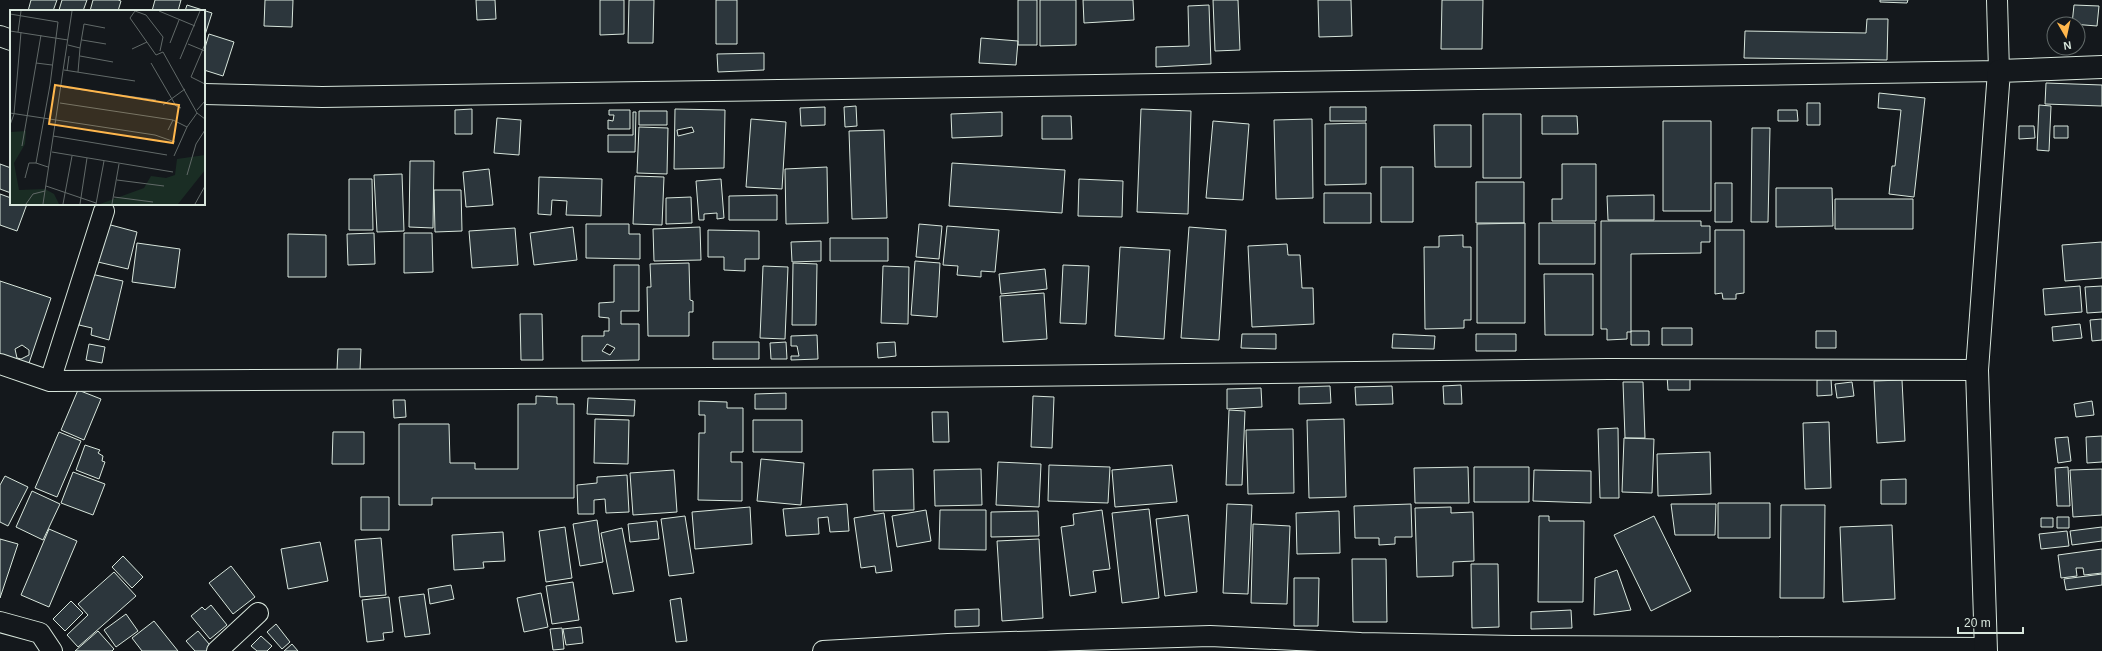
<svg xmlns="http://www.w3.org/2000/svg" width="2102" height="651" font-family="Helvetica,sans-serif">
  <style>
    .building { fill: #2c363c; stroke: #d8e6dc; fill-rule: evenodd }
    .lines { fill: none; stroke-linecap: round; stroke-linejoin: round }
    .minor-casing { stroke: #d8e6dc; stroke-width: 22 }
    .tertiary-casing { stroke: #d8e6dc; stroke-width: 24 }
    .minor { stroke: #14181c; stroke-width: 20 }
    .tertiary { stroke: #14181c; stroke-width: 22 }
    .inset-road { fill: none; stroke: #626a69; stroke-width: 1 }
    .view { fill: #ffb74d; fill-opacity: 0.15; stroke: #ffb74d; stroke-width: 2 }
    .inset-edge { fill: none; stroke: #d8e6dc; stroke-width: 2 }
  </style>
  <rect width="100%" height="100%" fill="#14181c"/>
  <path class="building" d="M 31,0 L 57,0 L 53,11 L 28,11 Z
    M 62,0 L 87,0 L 83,11 L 59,10 Z
    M 93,0 L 118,0 L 121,1 L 118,11 L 90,11 Z
    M 155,0 L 181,0 L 178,11 L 152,11 Z
    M 265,0 L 293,0 L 292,27 L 264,26 Z
    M 476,0 L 495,0 L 496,19 L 477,20 Z
    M 600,0 L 624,0 L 624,34 L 600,35 Z
    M 629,0 L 654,0 L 653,43 L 628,43 Z
    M 716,0 L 737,0 L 737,44 L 716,44 Z
    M 1018,0 L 1037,0 L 1037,45 L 1018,45 Z
    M 1040,0 L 1076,0 L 1076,45 L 1040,46 Z
    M 1083,0 L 1133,0 L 1134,20 L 1084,23 Z
    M 1213,0 L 1238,0 L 1240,50 L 1215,51 Z
    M 1318,0 L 1351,0 L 1352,36 L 1319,37 Z
    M 1442,0 L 1483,0 L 1482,49 L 1441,49 Z
    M 1880,0 L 1908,0 L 1907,3 L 1880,2 Z
    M 187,5 L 212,13 L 204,38 L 204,11 L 185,11 Z
    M 1209,5 L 1211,64 L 1156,67 L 1156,47 L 1189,46 L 1188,6 Z
    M 2074,5 L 2099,6 L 2097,26 L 2072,24 Z
    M 1867,19 L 1888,19 L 1887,60 L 1744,58 L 1745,31 L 1866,33 Z
    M 209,34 L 234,42 L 223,76 L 204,70 L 204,51 Z
    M 981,38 L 1018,41 L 1016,65 L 979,63 Z
    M 764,53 L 764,70 L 718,72 L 717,54 Z
    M 2046,83 L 2102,85 L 2102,106 L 2045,104 Z
    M 1879,93 L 1925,98 L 1914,197 L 1889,194 L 1892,166 L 1895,166 L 1901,110 L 1878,108 Z
    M 1807,103 L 1820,103 L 1820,125 L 1807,125 Z
    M 2039,105 L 2051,106 L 2049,151 L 2037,150 Z
    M 856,106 L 857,126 L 845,127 L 844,107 Z
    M 825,107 L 825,125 L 801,126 L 800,108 Z
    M 1330,107 L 1366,107 L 1366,121 L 1330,121 Z
    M 472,109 L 472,134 L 455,134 L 455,110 Z
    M 675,109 L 725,110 L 724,168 L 674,169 ZM 692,127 L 694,132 L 678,136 L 677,130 Z
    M 1141,109 L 1191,111 L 1188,214 L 1137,212 Z
    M 609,110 L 630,110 L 630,129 L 608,129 L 608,120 L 613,121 L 614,115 L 609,115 Z
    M 1778,110 L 1797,110 L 1798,121 L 1778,121 Z
    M 639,111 L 667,111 L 667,125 L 639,125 Z
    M 633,112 L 636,112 L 635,152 L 608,152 L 608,135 L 633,135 Z
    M 1002,112 L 1002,136 L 952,138 L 951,114 Z
    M 1483,114 L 1521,114 L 1521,178 L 1483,178 Z
    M 1042,116 L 1071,116 L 1072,139 L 1042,139 Z
    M 1542,116 L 1577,116 L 1578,134 L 1542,134 Z
    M 497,118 L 521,120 L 519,155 L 494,153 Z
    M 751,119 L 786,122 L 782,189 L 746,187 Z
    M 1312,119 L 1313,198 L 1276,199 L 1274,120 Z
    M 1213,121 L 1249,124 L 1243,200 L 1206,198 Z
    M 1663,121 L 1711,121 L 1711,211 L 1663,211 Z
    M 1366,123 L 1366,184 L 1325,185 L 1325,124 Z
    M 1434,125 L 1471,125 L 1471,167 L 1435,167 Z
    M 2019,126 L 2034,126 L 2035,138 L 2019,139 Z
    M 2054,126 L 2068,126 L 2068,138 L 2054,138 Z
    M 639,127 L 668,128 L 667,174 L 637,173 Z
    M 1752,128 L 1770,128 L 1768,222 L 1751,222 Z
    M 884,130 L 887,218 L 852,219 L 849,131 Z
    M 410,161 L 434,161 L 433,228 L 409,227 Z
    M 952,163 L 1065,170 L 1062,213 L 949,206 Z
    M 0,164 L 11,168 L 11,193 L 0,189 Z
    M 1562,164 L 1596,164 L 1596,221 L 1552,221 L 1552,199 L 1562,199 Z
    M 827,167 L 828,223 L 786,224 L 785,169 Z
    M 1381,167 L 1413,167 L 1413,222 L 1381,222 Z
    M 489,169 L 493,205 L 466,207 L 463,172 Z
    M 402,174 L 404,231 L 377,232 L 374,175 Z
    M 635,176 L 664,177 L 662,225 L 633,224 Z
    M 539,177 L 602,179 L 601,216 L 566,215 L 567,201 L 552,200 L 551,215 L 538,214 Z
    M 349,179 L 372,179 L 373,230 L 349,230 Z
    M 721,179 L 724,218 L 717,219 L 717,213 L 704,214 L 704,220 L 699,220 L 696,181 Z
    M 1079,179 L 1123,181 L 1122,217 L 1078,216 Z
    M 1476,182 L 1524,182 L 1524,223 L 1476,223 Z
    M 1715,183 L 1732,183 L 1732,222 L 1715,222 Z
    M 1776,188 L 1832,188 L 1833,226 L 1776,227 Z
    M 434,190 L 461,190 L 462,231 L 435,232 Z
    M 1324,193 L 1371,193 L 1371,223 L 1324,223 Z
    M 0,194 L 11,198 L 11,204 L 27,204 L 17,231 L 0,225 Z
    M 777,195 L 777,220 L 729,220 L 729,196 Z
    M 1654,195 L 1654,220 L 1608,220 L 1607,196 Z
    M 691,197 L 692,223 L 666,224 L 666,198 Z
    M 1835,199 L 1913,199 L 1913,229 L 1835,229 Z
    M 1601,221 L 1701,221 L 1701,226 L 1710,226 L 1710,242 L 1701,242 L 1701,253 L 1631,254 L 1631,332 L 1627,332 L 1627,339 L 1607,340 L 1607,329 L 1601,329 Z
    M 1525,223 L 1525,323 L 1477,323 L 1477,224 Z
    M 1539,223 L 1595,223 L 1595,264 L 1539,264 Z
    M 107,224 L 137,232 L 128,269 L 98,262 Z
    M 586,224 L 629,224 L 629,234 L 640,234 L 640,259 L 586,258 Z
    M 919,224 L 942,226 L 939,259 L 916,257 Z
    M 947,226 L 999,230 L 995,272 L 981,271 L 981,277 L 957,275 L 958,266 L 943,265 Z
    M 573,227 L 577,260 L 534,265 L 530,233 Z
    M 700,227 L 701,260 L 654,261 L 653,229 Z
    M 1189,227 L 1226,230 L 1219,340 L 1181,338 Z
    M 515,228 L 518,265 L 472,268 L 469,231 Z
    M 708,230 L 759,231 L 759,259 L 745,259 L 745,271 L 724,270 L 724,257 L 708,257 Z
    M 1715,230 L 1744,230 L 1744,293 L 1736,294 L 1736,299 L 1723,299 L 1722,293 L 1715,294 Z
    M 374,233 L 375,264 L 348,265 L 347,234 Z
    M 404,233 L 432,233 L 433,272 L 404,273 Z
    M 288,234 L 326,235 L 326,277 L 288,277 Z
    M 1463,235 L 1463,247 L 1471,247 L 1471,320 L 1464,320 L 1464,328 L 1425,329 L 1424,247 L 1439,247 L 1439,236 Z
    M 830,238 L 888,238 L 888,261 L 830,261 Z
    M 821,241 L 821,261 L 792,262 L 791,242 Z
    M 2102,242 L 2102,278 L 2065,281 L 2062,245 Z
    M 137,243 L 180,249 L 175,288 L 132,282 Z
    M 1287,244 L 1288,255 L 1300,255 L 1302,288 L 1313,288 L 1314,324 L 1252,327 L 1248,246 Z
    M 1120,247 L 1170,250 L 1164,339 L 1115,336 Z
    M 915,261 L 940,263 L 937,317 L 911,315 Z
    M 689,263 L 690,300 L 693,301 L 693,312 L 689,312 L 689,336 L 648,336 L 647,287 L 651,287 L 650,264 Z
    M 793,263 L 817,264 L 816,325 L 792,325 Z
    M 614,265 L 639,265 L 639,311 L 621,311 L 621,324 L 639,324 L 639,360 L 582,361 L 582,336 L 604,336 L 604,331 L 609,331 L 609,318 L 599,317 L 599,303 L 614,302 ZM 607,344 L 615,348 L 610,355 L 602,351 Z
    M 1063,265 L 1089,266 L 1086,324 L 1060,323 Z
    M 763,266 L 788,267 L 785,339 L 760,338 Z
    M 883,266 L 909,267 L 908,324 L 881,323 Z
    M 1045,269 L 1047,289 L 1001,294 L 999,274 Z
    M 91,274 L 123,281 L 109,340 L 91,335 L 92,328 L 79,325 Z
    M 1544,274 L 1593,274 L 1593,335 L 1545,335 Z
    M 0,281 L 51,298 L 27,369 L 0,360 ZM 22,345 L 29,350 L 29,355 L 21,359 L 17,358 L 15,349 Z
    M 2080,286 L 2082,312 L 2045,315 L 2043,289 Z
    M 2102,286 L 2102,312 L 2087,313 L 2085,287 Z
    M 1044,293 L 1047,339 L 1003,342 L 1000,296 Z
    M 520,314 L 542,314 L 543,360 L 521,360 Z
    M 2102,319 L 2102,340 L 2092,341 L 2090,320 Z
    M 2080,324 L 2082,338 L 2053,341 L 2052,327 Z
    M 1662,328 L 1692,328 L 1692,345 L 1662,345 Z
    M 1631,331 L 1649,331 L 1649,345 L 1631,345 Z
    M 1816,331 L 1836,331 L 1836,348 L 1816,348 Z
    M 1242,334 L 1276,334 L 1276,349 L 1241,348 Z
    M 1393,334 L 1435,336 L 1434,349 L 1392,348 Z
    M 1476,334 L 1516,334 L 1516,351 L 1476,351 Z
    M 817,335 L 818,359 L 791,360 L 791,356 L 799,356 L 797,346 L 791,346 L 791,336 Z
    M 713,342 L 759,342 L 759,359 L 713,359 Z
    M 786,342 L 787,359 L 771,359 L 770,343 Z
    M 895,342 L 896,356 L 878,358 L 877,343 Z
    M 89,344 L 105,347 L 102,363 L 86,360 Z
    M 338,349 L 361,349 L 360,370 L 337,370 Z
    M 1667,375 L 1690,376 L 1690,390 L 1668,390 Z
    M 1831,379 L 1832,395 L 1817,396 L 1817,380 Z
    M 1902,380 L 1905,441 L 1877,443 L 1874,381 Z
    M 1623,382 L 1643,382 L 1645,438 L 1625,438 Z
    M 1852,382 L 1854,396 L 1837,398 L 1835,384 Z
    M 1461,385 L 1462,404 L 1444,404 L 1443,386 Z
    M 1330,386 L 1331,403 L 1299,404 L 1299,387 Z
    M 1392,386 L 1393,404 L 1356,405 L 1355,387 Z
    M 1261,388 L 1262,407 L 1227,409 L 1227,389 Z
    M 78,390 L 101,399 L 84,440 L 61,430 Z
    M 786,393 L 786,409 L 755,409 L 755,394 Z
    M 536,396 L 557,397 L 557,404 L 574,404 L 574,498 L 432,498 L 432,505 L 399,505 L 399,424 L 449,424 L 450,463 L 475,463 L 475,469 L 518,469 L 518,404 L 536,404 Z
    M 1033,396 L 1054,397 L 1052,448 L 1031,447 Z
    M 588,398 L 635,400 L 634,416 L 587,414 Z
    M 393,400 L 405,400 L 406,417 L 394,418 Z
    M 699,401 L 727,402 L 727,408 L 743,408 L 743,452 L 731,452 L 731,462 L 742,462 L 742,501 L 698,500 L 699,433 L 705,433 L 705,415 L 699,415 Z
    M 2092,401 L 2094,415 L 2076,417 L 2074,404 Z
    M 1229,410 L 1245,411 L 1242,485 L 1226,485 Z
    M 932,412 L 948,412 L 949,442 L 933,442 Z
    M 595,419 L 629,420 L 628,464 L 594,463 Z
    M 1344,419 L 1346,497 L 1309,498 L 1307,420 Z
    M 753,420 L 802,420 L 802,452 L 753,452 Z
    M 1829,422 L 1831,488 L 1805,489 L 1803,423 Z
    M 1618,428 L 1619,498 L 1600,498 L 1598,429 Z
    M 1293,429 L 1294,493 L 1248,494 L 1246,430 Z
    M 59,432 L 81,441 L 57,497 L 35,488 Z
    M 333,432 L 364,432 L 364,464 L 332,464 Z
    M 2102,436 L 2102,462 L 2087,463 L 2086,437 Z
    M 2068,437 L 2071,461 L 2058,463 L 2055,438 Z
    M 1624,438 L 1654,439 L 1652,493 L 1622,492 Z
    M 85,445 L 100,450 L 98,453 L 103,456 L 102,461 L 105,462 L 99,479 L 76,470 Z
    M 1710,452 L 1711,494 L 1658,496 L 1657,454 Z
    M 761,459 L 804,463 L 801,505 L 757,501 Z
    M 998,462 L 1041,464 L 1039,507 L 996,505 Z
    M 1049,465 L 1110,467 L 1108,503 L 1048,501 Z
    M 1172,465 L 1177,502 L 1115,507 L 1112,470 Z
    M 1468,467 L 1469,503 L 1415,503 L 1414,468 Z
    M 1474,467 L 1529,467 L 1529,502 L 1474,502 Z
    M 2068,467 L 2070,506 L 2057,506 L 2055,468 Z
    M 913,469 L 914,510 L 874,511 L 873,470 Z
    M 981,469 L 982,505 L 935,506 L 934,470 Z
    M 2102,469 L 2102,515 L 2073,517 L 2070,470 Z
    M 674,470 L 677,512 L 633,515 L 630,473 Z
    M 1534,470 L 1591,471 L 1591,503 L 1533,501 Z
    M 73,472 L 105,484 L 93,515 L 61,503 Z
    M 627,475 L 629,512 L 606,513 L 605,499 L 594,500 L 594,514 L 578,514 L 577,485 L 597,483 L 597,477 Z
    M 5,476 L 28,487 L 8,526 L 0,522 L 0,485 Z
    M 1906,479 L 1906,504 L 1881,504 L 1881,480 Z
    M 32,491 L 60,504 L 43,540 L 16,527 Z
    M 361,497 L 389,497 L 389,530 L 361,530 Z
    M 1718,503 L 1770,503 L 1770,538 L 1718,538 Z
    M 847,504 L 849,531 L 830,532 L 828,517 L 818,518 L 819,534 L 786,536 L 783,509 Z
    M 1227,504 L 1252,505 L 1248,594 L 1223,593 Z
    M 1411,504 L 1412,537 L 1395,537 L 1395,544 L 1379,545 L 1379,538 L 1355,538 L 1354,506 Z
    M 1671,504 L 1716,504 L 1715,535 L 1675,535 Z
    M 1781,505 L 1825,505 L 1824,598 L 1780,598 Z
    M 750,507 L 752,544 L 695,549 L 692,512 Z
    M 1451,507 L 1451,513 L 1473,512 L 1474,561 L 1453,562 L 1453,576 L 1417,577 L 1415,508 Z
    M 1149,509 L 1159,598 L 1122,603 L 1112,513 Z
    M 926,510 L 931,541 L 897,547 L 892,516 Z
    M 940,510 L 986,510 L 986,550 L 939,549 Z
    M 1102,510 L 1110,569 L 1093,571 L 1096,592 L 1070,596 L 1061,527 L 1074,525 L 1073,514 Z
    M 1038,511 L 1039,536 L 991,537 L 991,512 Z
    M 1339,511 L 1340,553 L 1297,554 L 1296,513 Z
    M 884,513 L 892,571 L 876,573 L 875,566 L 861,568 L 854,518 Z
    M 1188,515 L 1197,592 L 1165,596 L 1156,519 Z
    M 685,516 L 694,573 L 669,576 L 661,519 Z
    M 1539,516 L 1549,516 L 1549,521 L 1584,521 L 1583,602 L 1538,602 Z
    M 1654,516 L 1691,591 L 1651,611 L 1614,535 Z
    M 2057,517 L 2069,517 L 2069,528 L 2057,528 Z
    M 2041,518 L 2053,518 L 2053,527 L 2041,527 Z
    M 597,520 L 603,562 L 580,566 L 573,524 Z
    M 657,521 L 659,539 L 630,542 L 628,524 Z
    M 1253,524 L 1290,526 L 1287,604 L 1251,603 Z
    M 1892,525 L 1895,599 L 1843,602 L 1840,527 Z
    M 565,527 L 572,578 L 546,582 L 539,531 Z
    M 2102,527 L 2102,541 L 2072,545 L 2070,531 Z
    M 622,528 L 634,591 L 613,594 L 601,533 Z
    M 49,529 L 77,541 L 49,607 L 21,595 Z
    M 2067,531 L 2069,546 L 2041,549 L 2039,534 Z
    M 503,532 L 505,561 L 483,562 L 484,568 L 454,570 L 452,535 Z
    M 381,538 L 386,595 L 360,597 L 355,540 Z
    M 0,539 L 18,544 L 0,598 Z
    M 1039,539 L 1043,618 L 1002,621 L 997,541 Z
    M 320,542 L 328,581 L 288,589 L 281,549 Z
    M 2102,549 L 2102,573 L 2084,575 L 2083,568 L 2076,568 L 2077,576 L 2061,578 L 2058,555 Z
    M 123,556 L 143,577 L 132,588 L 112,567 Z
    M 1352,559 L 1386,559 L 1387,622 L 1353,622 Z
    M 1471,564 L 1498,564 L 1499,627 L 1472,628 Z
    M 231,566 L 255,597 L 233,614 L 209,583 Z
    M 1617,570 L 1631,610 L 1594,615 L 1595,578 Z
    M 114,572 L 136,596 L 78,647 L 67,635 L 88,615 L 78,604 Z
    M 2102,574 L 2102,585 L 2066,590 L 2064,579 Z
    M 1294,578 L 1319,578 L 1318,626 L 1294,626 Z
    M 573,582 L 579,620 L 552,624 L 546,586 Z
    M 451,585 L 454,599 L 430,604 L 428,589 Z
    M 541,593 L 548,627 L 524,632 L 517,598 Z
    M 424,594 L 430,634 L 405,637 L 399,597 Z
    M 389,597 L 393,632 L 383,633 L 384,640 L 367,642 L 362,600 Z
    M 681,598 L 687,641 L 676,642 L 670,600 Z
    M 71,601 L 83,613 L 65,631 L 53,619 Z
    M 211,605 L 227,625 L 210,639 L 191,616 L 202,607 L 205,610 Z
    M 979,609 L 979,626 L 955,627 L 955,610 Z
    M 1571,610 L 1572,628 L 1531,629 L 1531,612 Z
    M 126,614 L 138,631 L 116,647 L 104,630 Z
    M 154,621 L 178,651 L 142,651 L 132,638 Z
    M 276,624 L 290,642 L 282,649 L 267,632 Z
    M 581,627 L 583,643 L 566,645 L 563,629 Z
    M 562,628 L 564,649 L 553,650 L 550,629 Z
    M 98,631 L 114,649 L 112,651 L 75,651 Z
    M 198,631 L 215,651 L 195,651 L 186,641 Z
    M 261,636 L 272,646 L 267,651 L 257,651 L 251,646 Z
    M 292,644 L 298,651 L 284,651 Z"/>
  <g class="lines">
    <defs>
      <path id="minor" d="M 0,36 L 11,40
        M 204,94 L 322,97 L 1999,71 L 1997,0
        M 0,364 L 50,381 L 104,211
        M 50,381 L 925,377 L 1608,369 L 1977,370
        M 0,622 L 40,633 L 52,651
        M 217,651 L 258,613
        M 823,651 L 948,644 L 1210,636 L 1361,643 L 1514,646 L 1986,648"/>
      <path id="tertiary" d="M 1986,651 L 1977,370 L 1999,71 L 2102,67"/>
    </defs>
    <use href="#minor" class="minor-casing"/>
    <use href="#tertiary" class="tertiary-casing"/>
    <use href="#minor" class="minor"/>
    <use href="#tertiary" class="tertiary"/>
  </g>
  <g transform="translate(10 10)">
    <rect width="195" height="195" fill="#14181c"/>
    <path d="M 16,121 L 15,134 L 4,153 L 9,180 L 35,179 L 44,184 L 49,194 L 0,194 L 0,122 ZM 195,145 L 195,160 L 168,194 L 90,194 L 134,178 L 141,166 L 156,168 L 165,165 L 167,149 Z" fill="#1a2d24"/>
    <path class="inset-road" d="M 125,1 L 120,8 L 146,45 L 153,42 L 187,103 L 195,109M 125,1 L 136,5 L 153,27 L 150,41M 149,1 L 185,16M 0,4 L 48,12 L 40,75 L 26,153 L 38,157M 0,21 L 58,30M 8,22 L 11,1M 72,30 L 96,34M 160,33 L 169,10M 178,34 L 195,41M 195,34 L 181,67 L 195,74M 58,35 L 70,38 L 68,62M 70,38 L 74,14 L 95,18M 122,39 L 137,32M 70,46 L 103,52M 170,49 L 190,1M 26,53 L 42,55M 141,53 L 166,96 L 171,98M 54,60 L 125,71M 57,61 L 59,46M 52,77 L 146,90M 50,93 L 163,110M 153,95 L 175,79M 187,100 L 195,91M 0,103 L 145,125 L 165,132M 0,115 L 4,104 L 11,22M 158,120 L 163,110 L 177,117M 43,126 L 157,145M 12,136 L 31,25M 42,142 L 163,162M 164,146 L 177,117 L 187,103M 177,165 L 186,134 L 195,120M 15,168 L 19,153 L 26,153M 107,170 L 154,176M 36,176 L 86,193M 104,187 L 143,192M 16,194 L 23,184 L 35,181M 33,194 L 62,1M 53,194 L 62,146M 70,194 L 77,148M 86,194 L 94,151M 102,194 L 109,154M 185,194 L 195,176"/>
    <path class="view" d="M 45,75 L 169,95 L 163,133 L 39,114 Z"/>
    <rect width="195" height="195" class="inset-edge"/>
  </g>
  <g transform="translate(2066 36) rotate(171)"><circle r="19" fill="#14181c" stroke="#626a69"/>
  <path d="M0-3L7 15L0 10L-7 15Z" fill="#ffb74d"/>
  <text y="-6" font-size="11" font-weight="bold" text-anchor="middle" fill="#d8e6dc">N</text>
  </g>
  <path d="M1958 627v6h65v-6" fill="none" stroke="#d8e6dc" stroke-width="2"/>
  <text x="1964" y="627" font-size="12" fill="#d8e6dc" stroke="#14181c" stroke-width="3" paint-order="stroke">20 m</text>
</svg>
